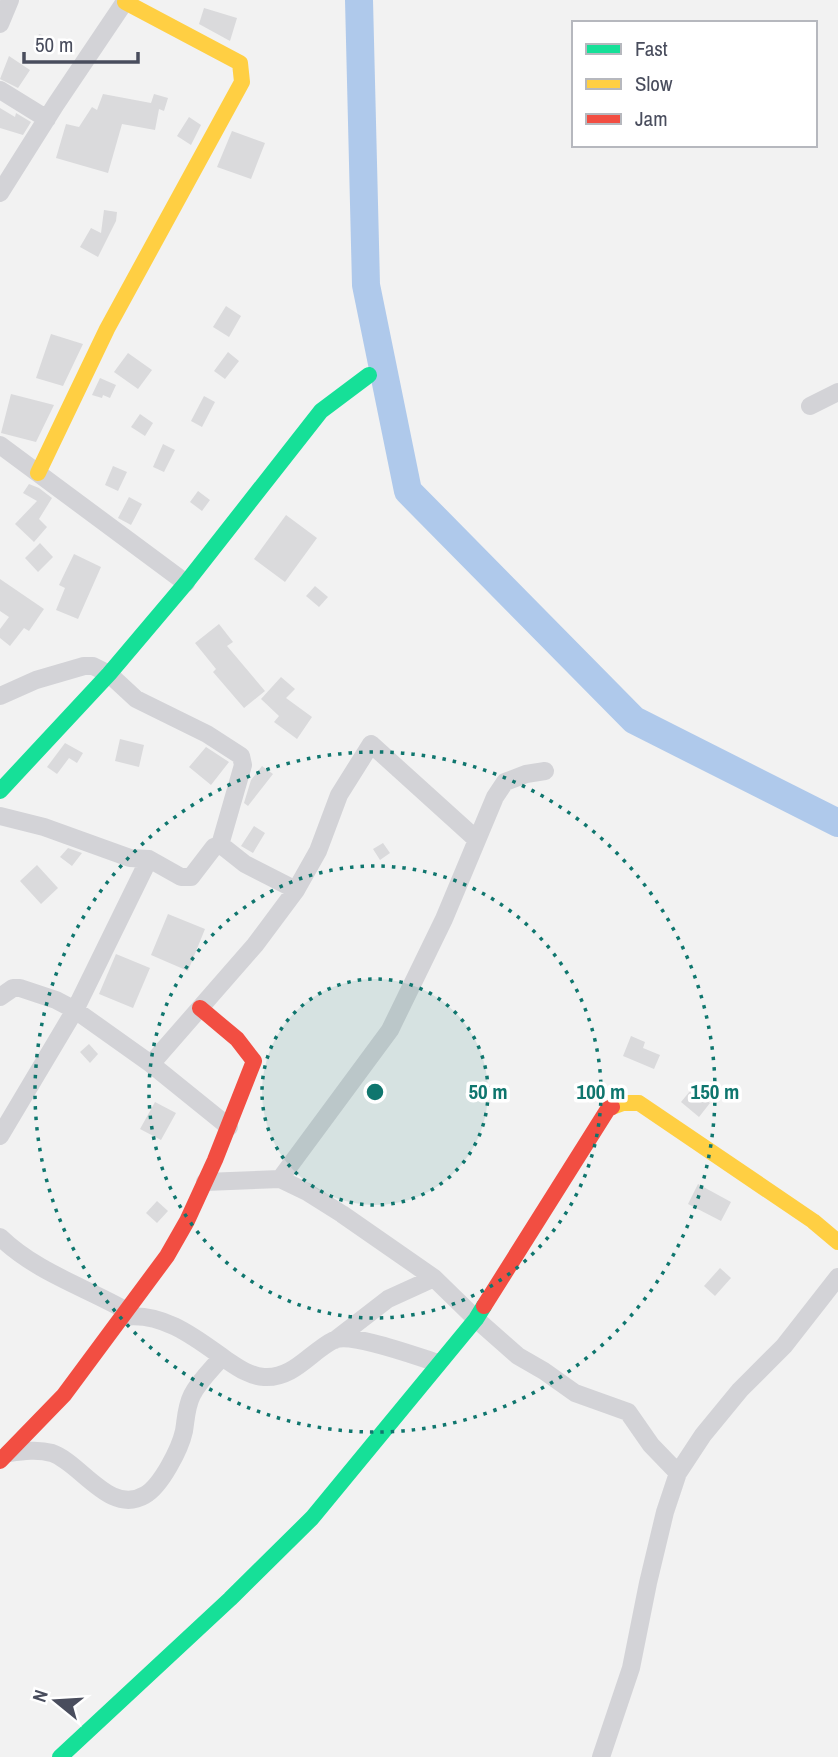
<svg xmlns="http://www.w3.org/2000/svg" width="838" height="1757" font-family="'Archivo Narrow',sans-serif">
  <style>
    .lines { fill: none; stroke-linecap: round; stroke-linejoin: round }
    .river { stroke: #afc9eb; stroke-width: 28 }
    .building { fill: #dadadc }
    .street { stroke: #d3d3d7; stroke-width: 18 }
    .fast { stroke: #16e098; stroke-width: 16 }
    .slow { stroke: #ffcf43; stroke-width: 16 }
    .jam { stroke: #f24e42; stroke-width: 16 }
    .ring { fill: none; stroke: #0f766e; stroke-width: 3.5; stroke-dasharray: 3.5 7 }
    .centre { fill: #0f766e; stroke: #fff; stroke-width: 3.5 }
    .ring-label { font-size: 21px; text-anchor: middle; font-weight: bold; fill: #0f766e; stroke: #fff; stroke-width: 7; stroke-linejoin: round; paint-order: stroke }
  </style>
  <rect width="100%" height="100%" fill="#f2f2f2"/>
  <g class="lines">
    <path class="river" d="M 359,0 L 366,285 L 408,491 L 634,720 L 838,823"/>
  </g>
  <path class="building" d="M 204,8 L 237,18 L 230,41 L 199,24 Z
    M 39,34 L 52,38 L 49,49 L 35,45 Z
    M 9,56 L 30,70 L 18,88 L 0,79 Z
    M 103,94 L 151,103 L 154,94 L 168,98 L 164,111 L 159,109 L 155,130 L 122,124 L 108,173 L 56,158 L 66,124 L 79,127 L 92,107 L 97,110 Z
    M 0,108 L 15,117 L 16,113 L 31,122 L 23,135 L 0,128 Z
    M 189,117 L 201,125 L 191,145 L 177,136 Z
    M 232,131 L 265,143 L 251,179 L 217,167 Z
    M 104,210 L 117,212 L 116,221 L 98,257 L 80,247 L 91,228 L 101,233 Z
    M 226,306 L 241,316 L 229,337 L 213,327 Z
    M 51,334 L 83,344 L 63,386 L 36,378 Z
    M 228,352 L 239,361 L 225,379 L 214,371 Z
    M 128,353 L 152,370 L 138,389 L 114,372 Z
    M 100,378 L 116,385 L 110,398 L 103,395 L 102,398 L 92,395 Z
    M 11,394 L 54,405 L 36,442 L 1,433 Z
    M 204,396 L 215,402 L 202,427 L 191,421 Z
    M 140,414 L 153,423 L 145,436 L 131,427 Z
    M 163,444 L 175,450 L 164,472 L 153,467 Z
    M 113,466 L 127,472 L 118,491 L 105,485 Z
    M 29,484 L 39,488 L 52,498 L 39,519 L 47,527 L 34,542 L 15,524 L 37,501 L 23,493 Z
    M 198,491 L 210,500 L 202,511 L 190,502 Z
    M 129,497 L 142,504 L 131,525 L 118,518 Z
    M 286,515 L 317,538 L 285,582 L 254,559 Z
    M 40,543 L 53,557 L 38,572 L 25,558 Z
    M 74,554 L 101,567 L 78,619 L 56,610 L 65,588 L 59,585 Z
    M 0,579 L 44,609 L 29,631 L 24,628 L 10,646 L 0,638 L 0,629 L 9,617 L 0,611 Z
    M 315,586 L 328,597 L 319,607 L 306,596 Z
    M 219,624 L 233,642 L 227,646 L 265,691 L 244,708 L 213,672 L 216,669 L 195,643 Z
    M 281,677 L 295,689 L 286,698 L 312,717 L 297,739 L 274,722 L 279,716 L 261,699 Z
    M 120,739 L 144,745 L 139,767 L 115,761 Z
    M 65,743 L 83,753 L 77,763 L 69,758 L 57,774 L 47,767 Z
    M 206,747 L 229,762 L 211,785 L 189,767 Z
    M 262,766 L 273,774 L 248,806 L 244,803 L 251,780 Z
    M 254,826 L 265,833 L 253,853 L 241,846 Z
    M 383,843 L 390,853 L 380,860 L 373,849 Z
    M 68,848 L 82,853 L 72,866 L 60,857 Z
    M 37,865 L 58,888 L 41,904 L 20,881 Z
    M 168,914 L 205,929 L 188,971 L 151,955 Z
    M 116,954 L 150,968 L 133,1008 L 99,994 Z
    M 631,1036 L 645,1042 L 643,1048 L 660,1055 L 654,1069 L 623,1056 Z
    M 89,1044 L 98,1054 L 90,1063 L 80,1052 Z
    M 695,1085 L 709,1097 L 707,1101 L 710,1103 L 699,1117 L 681,1102 Z
    M 155,1102 L 176,1113 L 161,1140 L 140,1129 Z
    M 698,1184 L 731,1202 L 721,1221 L 688,1204 Z
    M 157,1201 L 168,1211 L 157,1223 L 146,1213 Z
    M 720,1268 L 731,1278 L 715,1296 L 704,1286 Z"/>
  <g class="lines">
    <path class="street" d="M 0,24 L 10,0
      M 0,90 L 47,119
      M 0,193 L 56,104 L 126,0
      M 810,406 L 838,392
      M 0,445 L 186,583
      M 0,696 L 36,680 L 84,666 L 93,666 L 109,674 L 136,699 L 207,734 L 241,756 L 243,765 L 220,845
      M 0,816 L 44,827 L 130,858 L 149,859 L 181,877 L 191,877 L 214,847 L 221,845 L 245,864 L 296,890
      M 0,997 L 13,988 L 20,988 L 56,1000 L 75,1010 L 151,1064 L 229,1127
      M 151,1064 L 255,945 L 296,890 L 318,851 L 339,795 L 371,744 L 476,839
      M 0,1136 L 75,1010 L 149,859
      M 280,1179 L 390,1030 L 444,919 L 495,797 L 505,782 L 526,774 L 545,771
      M 205,1182 L 280,1179 L 307,1192 L 342,1214 L 434,1278 L 476,1319 L 518,1356 L 544,1371 L 575,1393 L 628,1412 L 651,1445 L 678,1473
      M 0,1237 C 36,1272 85,1287 127,1311
      M 123,1317 C 162,1311 196,1338 225,1359 C 237,1367 249,1376 264,1377 C 294,1379 311,1351 334,1340 C 351,1332 418,1357 438,1363
      M 335,1340 L 388,1299 L 434,1278
      M 9,1453 C 23,1451 38,1449 52,1453 C 81,1463 110,1516 145,1495 C 161,1486 180,1449 184,1431 C 186,1419 186,1407 192,1395 C 199,1381 212,1369 222,1357
      M 601,1757 L 631,1668 L 648,1583 L 665,1512 L 678,1473 L 703,1435 L 740,1390 L 784,1346 L 838,1277"/>
    <path class="fast" d="M 0,791 L 109,674 L 186,583 L 321,411 L 369,375
      M 60,1757 L 230,1599 L 312,1518 L 476,1319 L 484,1306"/>
    <path class="slow" d="M 38,473 L 107,329 L 242,82 L 240,63 L 125,2
      M 612,1107 L 623,1103 L 639,1103 L 813,1221 L 838,1242"/>
    <path class="jam" d="M 484,1306 L 608,1109 L 612,1107
      M 0,1461 L 64,1395 L 167,1256 L 187,1221 L 215,1160 L 254,1061 L 237,1039 L 200,1008"/>
  </g>
  <circle cx="375" cy="1092" r="113" fill="#0f766e" fill-opacity=".12"/>
  <g class="ring">
    <circle cx="375" cy="1092" r="113"/>
    <circle cx="375" cy="1092" r="226"/>
    <circle cx="375" cy="1092" r="340"/>
  </g>
  <circle cx="375" cy="1092" r="10" class="centre"/>
  <g class="ring-label">
    <text x="488" y="1099">50 m</text>
    <text x="601" y="1099">100 m</text>
    <text x="715" y="1099">150 m</text>
  </g>
  <rect x="572" y="21" width="245" height="126" fill="#ffffff" stroke="#b6b8be" stroke-width="2"/>
  <rect x="586" y="44" width="35" height="10" fill="#16e098" stroke="#b6b8be" stroke-width="2"/>
  <text x="635" y="56" font-size="21" fill="#494d5d">Fast</text>
  <rect x="586" y="79" width="35" height="10" fill="#ffcf43" stroke="#b6b8be" stroke-width="2"/>
  <text x="635" y="91" font-size="21" fill="#494d5d">Slow</text>
  <rect x="586" y="114" width="35" height="10" fill="#f24e42" stroke="#b6b8be" stroke-width="2"/>
  <text x="635" y="126" font-size="21" fill="#494d5d">Jam</text>
  <g transform="translate(56 1701) rotate(288)" stroke="#ffffff" stroke-width="5" paint-order="stroke">
  <path d="M0-5L12 26L0 18L-12 26Z" fill="#494d5d"/>
  <text y="-10" font-size="19" font-weight="bold" text-anchor="middle" fill="#494d5d">N</text>
  </g>
  <path d="M24 52v10h114v-10" fill="none" stroke="#494d5d" stroke-width="3.5"/>
  <text x="35" y="52" font-size="21" fill="#494d5d" stroke="#ffffff" stroke-width="5" paint-order="stroke">50 m</text>
</svg>
